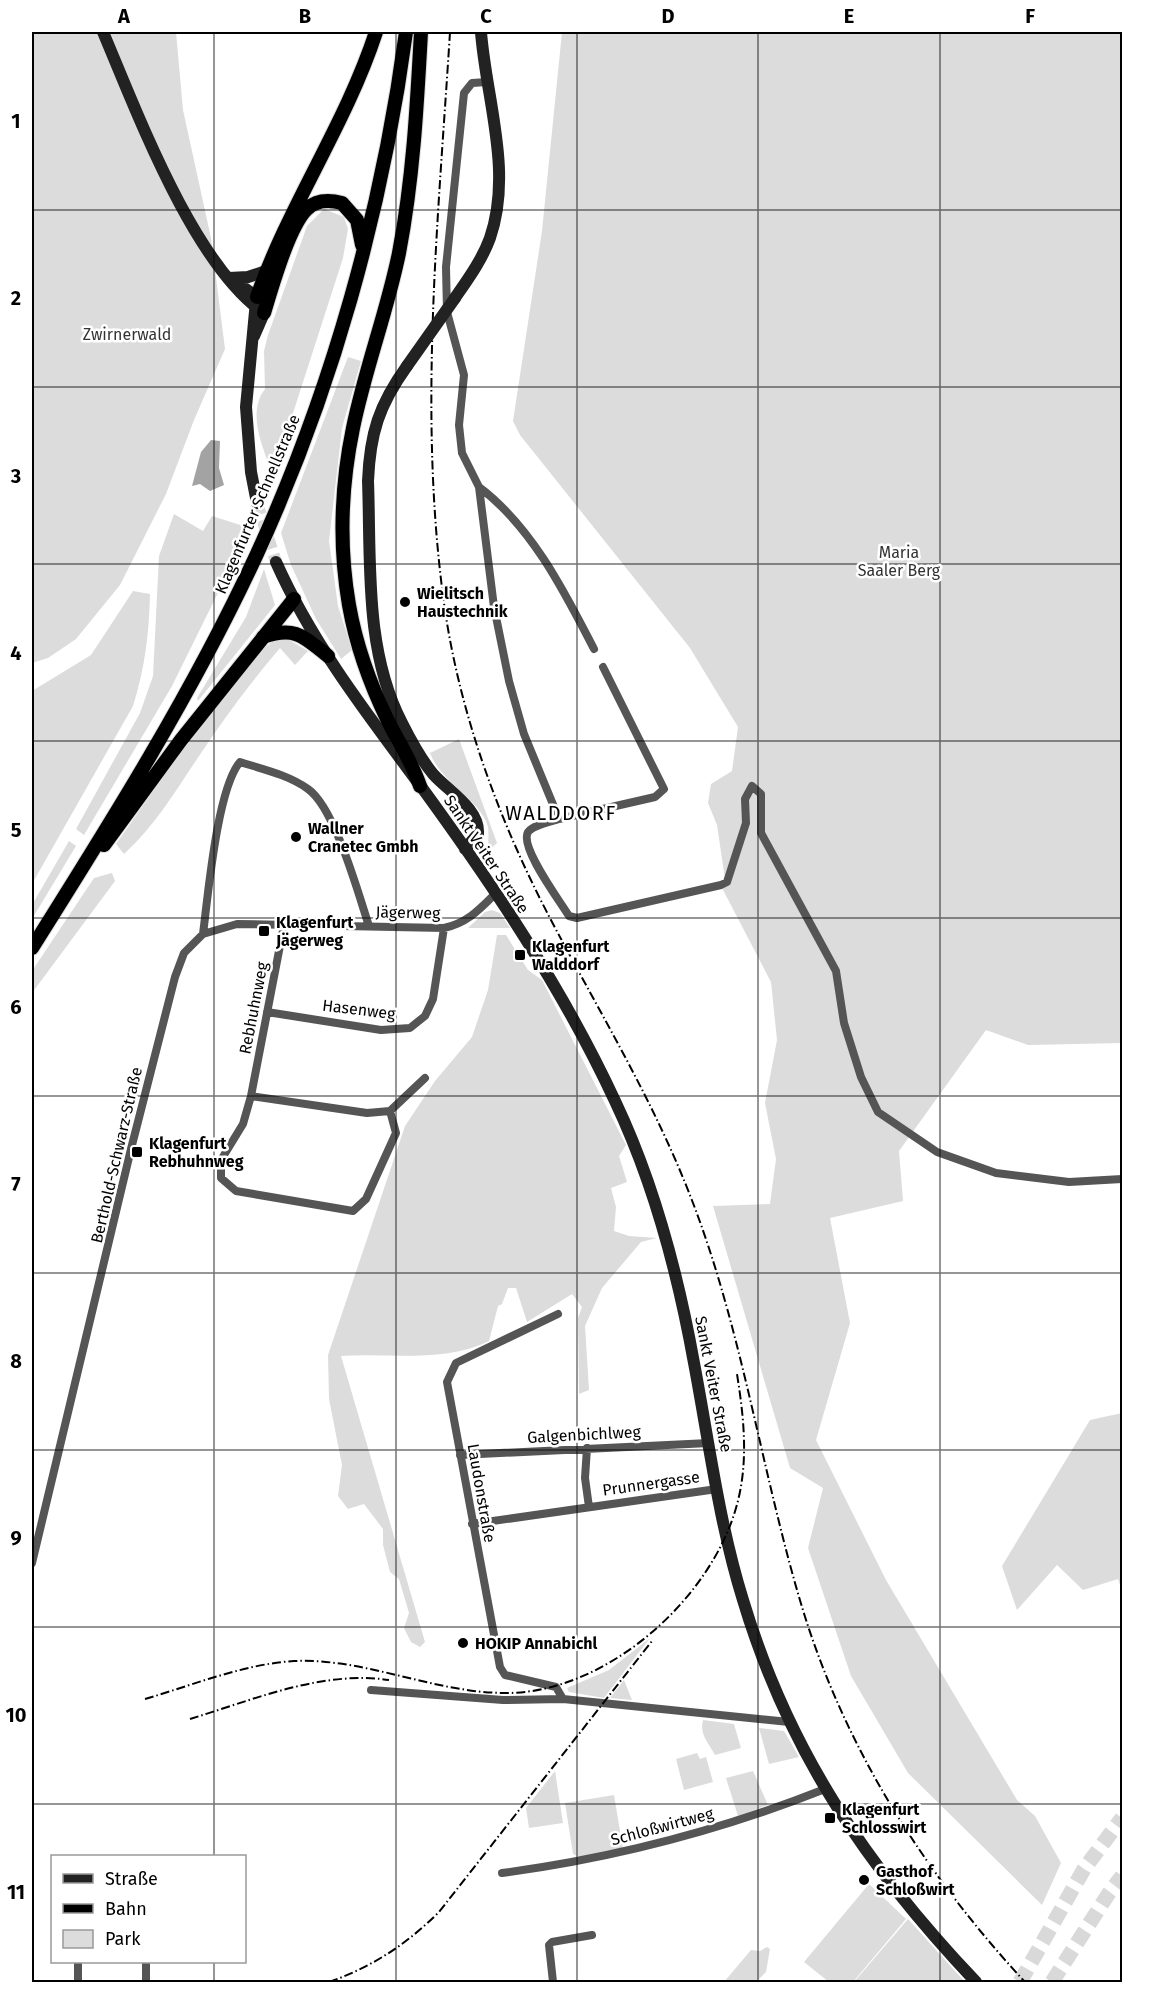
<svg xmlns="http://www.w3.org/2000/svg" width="1154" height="2014" font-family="'Fira Sans',sans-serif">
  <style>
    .green { fill: #dcdcdc }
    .water { fill: #a3a3a3 }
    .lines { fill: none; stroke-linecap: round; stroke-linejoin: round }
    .secondary-tunnel { stroke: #d9d9d9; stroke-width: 12; stroke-dasharray: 12 6; stroke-linecap: butt }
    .motorway-tunnel { stroke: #d9d9d9; stroke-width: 15; stroke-dasharray: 15 8; stroke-linecap: butt }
    .trunk-casing { stroke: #dbdbdb; stroke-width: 16 }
    .minor { stroke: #555; stroke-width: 8 }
    .secondary { stroke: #222; stroke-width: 12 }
    .trunk { stroke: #000; stroke-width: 14 }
    .rail { stroke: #000; stroke-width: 2; stroke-dasharray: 9 3 1.5 3; stroke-linecap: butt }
    .secondary-bridge { stroke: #222; stroke-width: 12 }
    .grid { fill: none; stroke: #000; stroke-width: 1.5; stroke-opacity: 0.55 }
    .poi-dot { fill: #000; stroke: #fff; stroke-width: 2 }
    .labels { text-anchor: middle; stroke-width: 5; stroke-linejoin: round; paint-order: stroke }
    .park-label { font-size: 16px; fill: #333; stroke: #fff }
    .street-label { font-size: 16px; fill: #000; stroke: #fff }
    .poi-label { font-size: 16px; font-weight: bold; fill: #000; stroke: #fff; text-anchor: start }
    .quarter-label { font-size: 20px; letter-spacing: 1.5px; fill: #000; stroke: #fff }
    .neatline { fill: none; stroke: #000; stroke-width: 2 }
    .grid-label { font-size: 20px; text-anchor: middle; font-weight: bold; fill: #000 }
  </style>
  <rect width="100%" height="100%" fill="#fff"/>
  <path class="green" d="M 32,32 L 176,32 L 183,110 L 211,238 L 225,349 L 194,420 L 166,494 L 120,585 L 76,639 L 48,658 L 32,663 Z
    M 562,32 L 1122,32 L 1122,1043 L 1028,1045 L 986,1030 L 899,1151 L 903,1201 L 830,1218 L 850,1323 L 816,1440 L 886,1580 L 1017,1800 L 1035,1816 L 1061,1863 L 1042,1905 L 908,1773 L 851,1676 L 808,1548 L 823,1488 L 790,1468 L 713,1206 L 770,1204 L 776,1159 L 765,1103 L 777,1040 L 771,982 L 722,888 L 725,879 L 717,825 L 708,803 L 711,784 L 732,771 L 738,727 L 690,648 L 520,435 L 513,421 L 542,231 Z
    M 324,209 L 344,217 L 348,229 L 343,258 L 285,438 L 271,470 C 262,446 247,412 265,389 L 264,351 L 268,335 L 307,226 Z
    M 348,357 L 361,361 L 342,428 L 329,541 L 338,606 L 352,650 L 341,659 L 316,619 L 291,565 L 281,533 Z
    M 174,514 L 203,531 L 212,516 L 250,528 L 172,686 L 84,835 L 76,829 L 140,713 L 153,676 L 159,556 Z
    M 264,569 L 275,605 L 198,701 L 197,698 L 246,617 Z
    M 133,591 L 150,594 C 149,634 145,668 133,706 L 32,884 L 32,691 L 91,655 Z
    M 275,640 L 289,640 L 308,651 L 295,665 L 280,648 C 250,683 223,720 197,759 C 175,792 154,827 124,854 L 116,844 L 173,763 L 261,650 Z
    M 459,739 L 497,843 L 488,851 C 488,844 489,834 488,827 C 481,800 442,784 430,753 Z
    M 69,841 L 76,846 L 32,919 L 32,905 Z
    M 112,873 L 115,881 L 32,993 L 32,971 L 94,878 Z
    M 492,910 L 500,913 L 510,928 L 468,928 L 485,912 Z
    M 497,935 L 506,935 L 528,970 L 542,980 L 626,1145 L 619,1156 L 627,1182 L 611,1188 L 616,1207 L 614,1231 L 629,1236 L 657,1238 L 641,1242 L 602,1288 L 585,1326 L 589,1390 L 579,1394 L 578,1318 L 582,1307 L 572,1294 L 527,1322 L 516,1288 L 508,1288 L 502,1304 L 498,1306 L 489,1341 C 445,1363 389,1353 341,1356 L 425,1642 L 420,1647 L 411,1642 L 404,1628 L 409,1613 L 399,1579 L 390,1572 L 383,1545 L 383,1529 L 364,1504 L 348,1509 L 338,1496 L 342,1465 L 329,1399 L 328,1355 L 405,1126 L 435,1081 L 472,1037 L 488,990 Z
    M 1122,1413 L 1122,1591 L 1118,1579 L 1083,1590 L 1057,1565 L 1017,1610 L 1002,1566 L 1090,1420 Z
    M 650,1638 L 604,1698 L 569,1692 L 567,1688 L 609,1670 Z
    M 624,1680 L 632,1700 L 610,1698 Z
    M 703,1720 L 734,1724 L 741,1748 L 715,1755 C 709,1743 699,1735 703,1720 Z
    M 759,1728 L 784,1731 L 799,1757 L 769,1764 Z
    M 697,1753 L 700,1759 L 706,1757 L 713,1782 L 684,1790 L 676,1759 Z
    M 555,1771 L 563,1823 L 529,1828 L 526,1808 Z
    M 753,1771 L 768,1805 L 738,1816 L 726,1778 Z
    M 614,1795 L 623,1849 L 581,1858 L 573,1854 L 565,1803 Z
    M 869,1884 L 906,1919 L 853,1982 L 829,1982 L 804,1962 Z
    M 908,1919 L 965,1982 L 854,1982 Z
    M 767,1947 L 770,1949 L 766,1972 L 756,1982 L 724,1982 L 751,1950 L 760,1951 Z"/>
  <path class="water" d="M 211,440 L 220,441 L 219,468 L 224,485 L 210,491 L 200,484 L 192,486 L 201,452 Z"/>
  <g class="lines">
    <path class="secondary-tunnel" d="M 257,503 L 276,562"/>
    <path class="motorway-tunnel" d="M 1020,1982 L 1084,1869 L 1122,1818
      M 1052,1982 L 1109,1893 L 1122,1876"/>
    <defs>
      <path id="trunk" d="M 257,297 C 289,205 346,124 376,32
        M 264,313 C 272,287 289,226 307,209 C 317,199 330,200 342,203 L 357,220 L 362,245
        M 263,637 C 295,626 303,636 328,656
        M 420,786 C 412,762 399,743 388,721 C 370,684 356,645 349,605 C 339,547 341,486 353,428 C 365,369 387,312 399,253 C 413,180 417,106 421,32
        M 104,845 L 181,740 L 294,599
        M 32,948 C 112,821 193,692 256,556 C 332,391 382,211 406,32"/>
    </defs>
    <use href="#trunk" class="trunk-casing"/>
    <path class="minor" d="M 487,82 L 472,83 L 464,93 L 446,267 L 447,312 L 464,375 L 459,425 L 462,453 L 479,487 L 494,607 L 509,681 L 524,734 L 559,819 C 550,822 533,825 528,832 C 519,847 560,901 569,916 L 577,918 L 721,885 L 727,882 L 746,823 L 745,799 L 752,786 L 761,794 L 761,833 L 836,971 L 844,1023 L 861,1077 L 878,1112 L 937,1152 L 996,1173 L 1069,1182 L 1122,1179
      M 479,487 C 532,527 564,591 594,649
      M 559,819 L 655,797 L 664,789 L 603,667
      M 284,925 L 251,1096 L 243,1124 L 221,1160 L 221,1178 L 236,1191 L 353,1211 L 366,1199 L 396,1133 L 390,1111
      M 203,934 C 208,896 217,789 240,762 C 262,769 289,775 308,789 C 335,808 358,893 369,926
      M 267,1012 L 381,1030 L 410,1028 L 425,1016 L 433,999 L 444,928
      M 251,1096 L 367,1113 L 390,1111 L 425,1078
      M 558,1314 L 456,1363 L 447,1382 L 500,1667 L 505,1675 L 556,1687 L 563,1699
      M 587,1448 L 585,1478 L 589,1507
      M 460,1455 L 709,1443
      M 472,1524 L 717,1489
      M 32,1563 L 131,1149 L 175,977 L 184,953 L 203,934 L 237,924 L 444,928 C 467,923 479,910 495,894
      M 371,1690 L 503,1700 L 563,1699 L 789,1722
      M 502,1873 C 615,1858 719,1831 825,1789
      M 78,1962 L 78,1982
      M 146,1962 L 146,1982
      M 553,1982 L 549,1945 L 552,1942 L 592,1935"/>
    <path class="secondary" d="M 103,32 C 137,112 193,264 264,313
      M 229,278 L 248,277 L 266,271
      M 233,280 L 257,297 L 264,313 L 254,336
      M 455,298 C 468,279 482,260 490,238 C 513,171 486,99 481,32
      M 256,301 L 246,407 L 251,472 L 257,503
      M 407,366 C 379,405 370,433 368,481 C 371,561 364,650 402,723 C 411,741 420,758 433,774 C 448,791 480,809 478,834 L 465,849
      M 276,562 C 312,643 367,714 420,785 C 493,885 563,989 615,1101 C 654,1183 678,1274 694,1363 C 709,1442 719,1523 743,1600 C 789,1753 868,1868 976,1982"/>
    <use href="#trunk" class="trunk"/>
    <path class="rail" d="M 450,32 C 438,225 417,424 446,617 C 463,724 502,827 552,922 C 601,1015 656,1105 693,1203 C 743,1334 762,1474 802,1607 C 845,1749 925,1874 1025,1982
      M 145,1699 C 193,1685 244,1664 294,1661 C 365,1658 432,1692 503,1693 C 603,1695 709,1602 736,1508 C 749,1464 744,1418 737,1374
      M 190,1719 C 253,1700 322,1670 389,1680
      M 329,1982 C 372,1967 407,1944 439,1912 L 652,1641"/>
    <path class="secondary-bridge" d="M 407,366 L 455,298"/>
  </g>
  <path class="grid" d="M 214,32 L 214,1856M 396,32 L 396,1982M 577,32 L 577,1982M 758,32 L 758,1982M 940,32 L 940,1982M 32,210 L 1122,210M 32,387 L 1122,387M 32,564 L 1122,564M 32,741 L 1122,741M 32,918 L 1122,918M 32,1096 L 1122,1096M 32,1273 L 1122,1273M 32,1450 L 1122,1450M 32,1627 L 1122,1627M 32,1804 L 1122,1804M 214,1962 L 214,1982"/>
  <g class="poi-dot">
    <circle cx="405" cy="602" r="6"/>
    <circle cx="296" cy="837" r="6"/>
    <rect x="258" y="925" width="12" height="12" rx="3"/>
    <rect x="514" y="949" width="12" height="12" rx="3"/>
    <rect x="131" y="1146" width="12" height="12" rx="3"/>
    <circle cx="463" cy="1643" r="6"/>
    <rect x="824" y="1812" width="12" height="12" rx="3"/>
    <circle cx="864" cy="1880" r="6"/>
  </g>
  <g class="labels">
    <g class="park-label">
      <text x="127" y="340">Zwirnerwald</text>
      <text x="899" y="558">Maria<tspan x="899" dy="18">Saaler Berg</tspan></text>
    </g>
    <g class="street-label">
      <text transform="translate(257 504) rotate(-67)" y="6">Klagenfurter Schnellstraße</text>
      <text transform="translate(487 854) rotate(56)" y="6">Sankt Veiter Straße</text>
      <text transform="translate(408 912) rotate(1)" y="6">Jägerweg</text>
      <text transform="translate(253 1008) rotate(-79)" y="6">Rebhuhnweg</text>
      <text transform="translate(359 1009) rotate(7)" y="6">Hasenweg</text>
      <text transform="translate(116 1155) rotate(-77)" y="6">Berthold-Schwarz-Straße</text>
      <text transform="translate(714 1384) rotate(79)" y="6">Sankt Veiter Straße</text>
      <text transform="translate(584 1434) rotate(-3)" y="6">Galgenbichlweg</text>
      <text transform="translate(651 1483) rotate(-8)" y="6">Prunnergasse</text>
      <text transform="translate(482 1493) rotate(80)" y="6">Laudonstraße</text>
      <text transform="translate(662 1826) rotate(-15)" y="6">Schloßwirtweg</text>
    </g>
    <g class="poi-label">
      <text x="417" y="599">Wielitsch<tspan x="417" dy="18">Haustechnik</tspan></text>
      <text x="308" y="834">Wallner<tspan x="308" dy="18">Cranetec Gmbh</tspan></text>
      <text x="276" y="928">Klagenfurt<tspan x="276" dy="18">Jägerweg</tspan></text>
      <text x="532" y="952">Klagenfurt<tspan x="532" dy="18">Walddorf</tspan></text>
      <text x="149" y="1149">Klagenfurt<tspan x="149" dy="18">Rebhuhnweg</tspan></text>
      <text x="475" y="1649">HOKIP Annabichl</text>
      <text x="842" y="1815">Klagenfurt<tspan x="842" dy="18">Schlosswirt</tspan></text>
      <text x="876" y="1877">Gasthof<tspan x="876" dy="18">Schloßwirt</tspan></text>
    </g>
    <g class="quarter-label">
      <text x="561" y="820">WALDDORF</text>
    </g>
  </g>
  <rect width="1154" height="2014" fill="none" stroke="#ffffff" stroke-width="66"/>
  <rect x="51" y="1855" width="195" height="108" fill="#ffffff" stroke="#999999" stroke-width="1.5"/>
  <rect x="63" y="1874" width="30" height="9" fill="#222222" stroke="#999999" stroke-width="1.5"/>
  <text x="105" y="1885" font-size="18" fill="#000000">Straße</text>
  <rect x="63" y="1904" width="30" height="9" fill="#000000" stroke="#999999" stroke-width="1.5"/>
  <text x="105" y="1915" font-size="18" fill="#000000">Bahn</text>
  <rect x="63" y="1930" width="30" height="18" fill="#dcdcdc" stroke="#999999" stroke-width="1.5"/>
  <text x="105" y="1945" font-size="18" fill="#000000">Park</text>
  <rect x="33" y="33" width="1088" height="1948" class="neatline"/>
  <g class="grid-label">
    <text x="124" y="23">A</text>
    <text x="305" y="23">B</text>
    <text x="486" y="23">C</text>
    <text x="668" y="23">D</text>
    <text x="849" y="23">E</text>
    <text x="1030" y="23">F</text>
    <text x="16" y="128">1</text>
    <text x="16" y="305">2</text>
    <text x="16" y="483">3</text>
    <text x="16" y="660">4</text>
    <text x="16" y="837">5</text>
    <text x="16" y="1014">6</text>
    <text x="16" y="1191">7</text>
    <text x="16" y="1368">8</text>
    <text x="16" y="1545">9</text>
    <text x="16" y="1722">10</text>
    <text x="16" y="1899">11</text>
  </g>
</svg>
